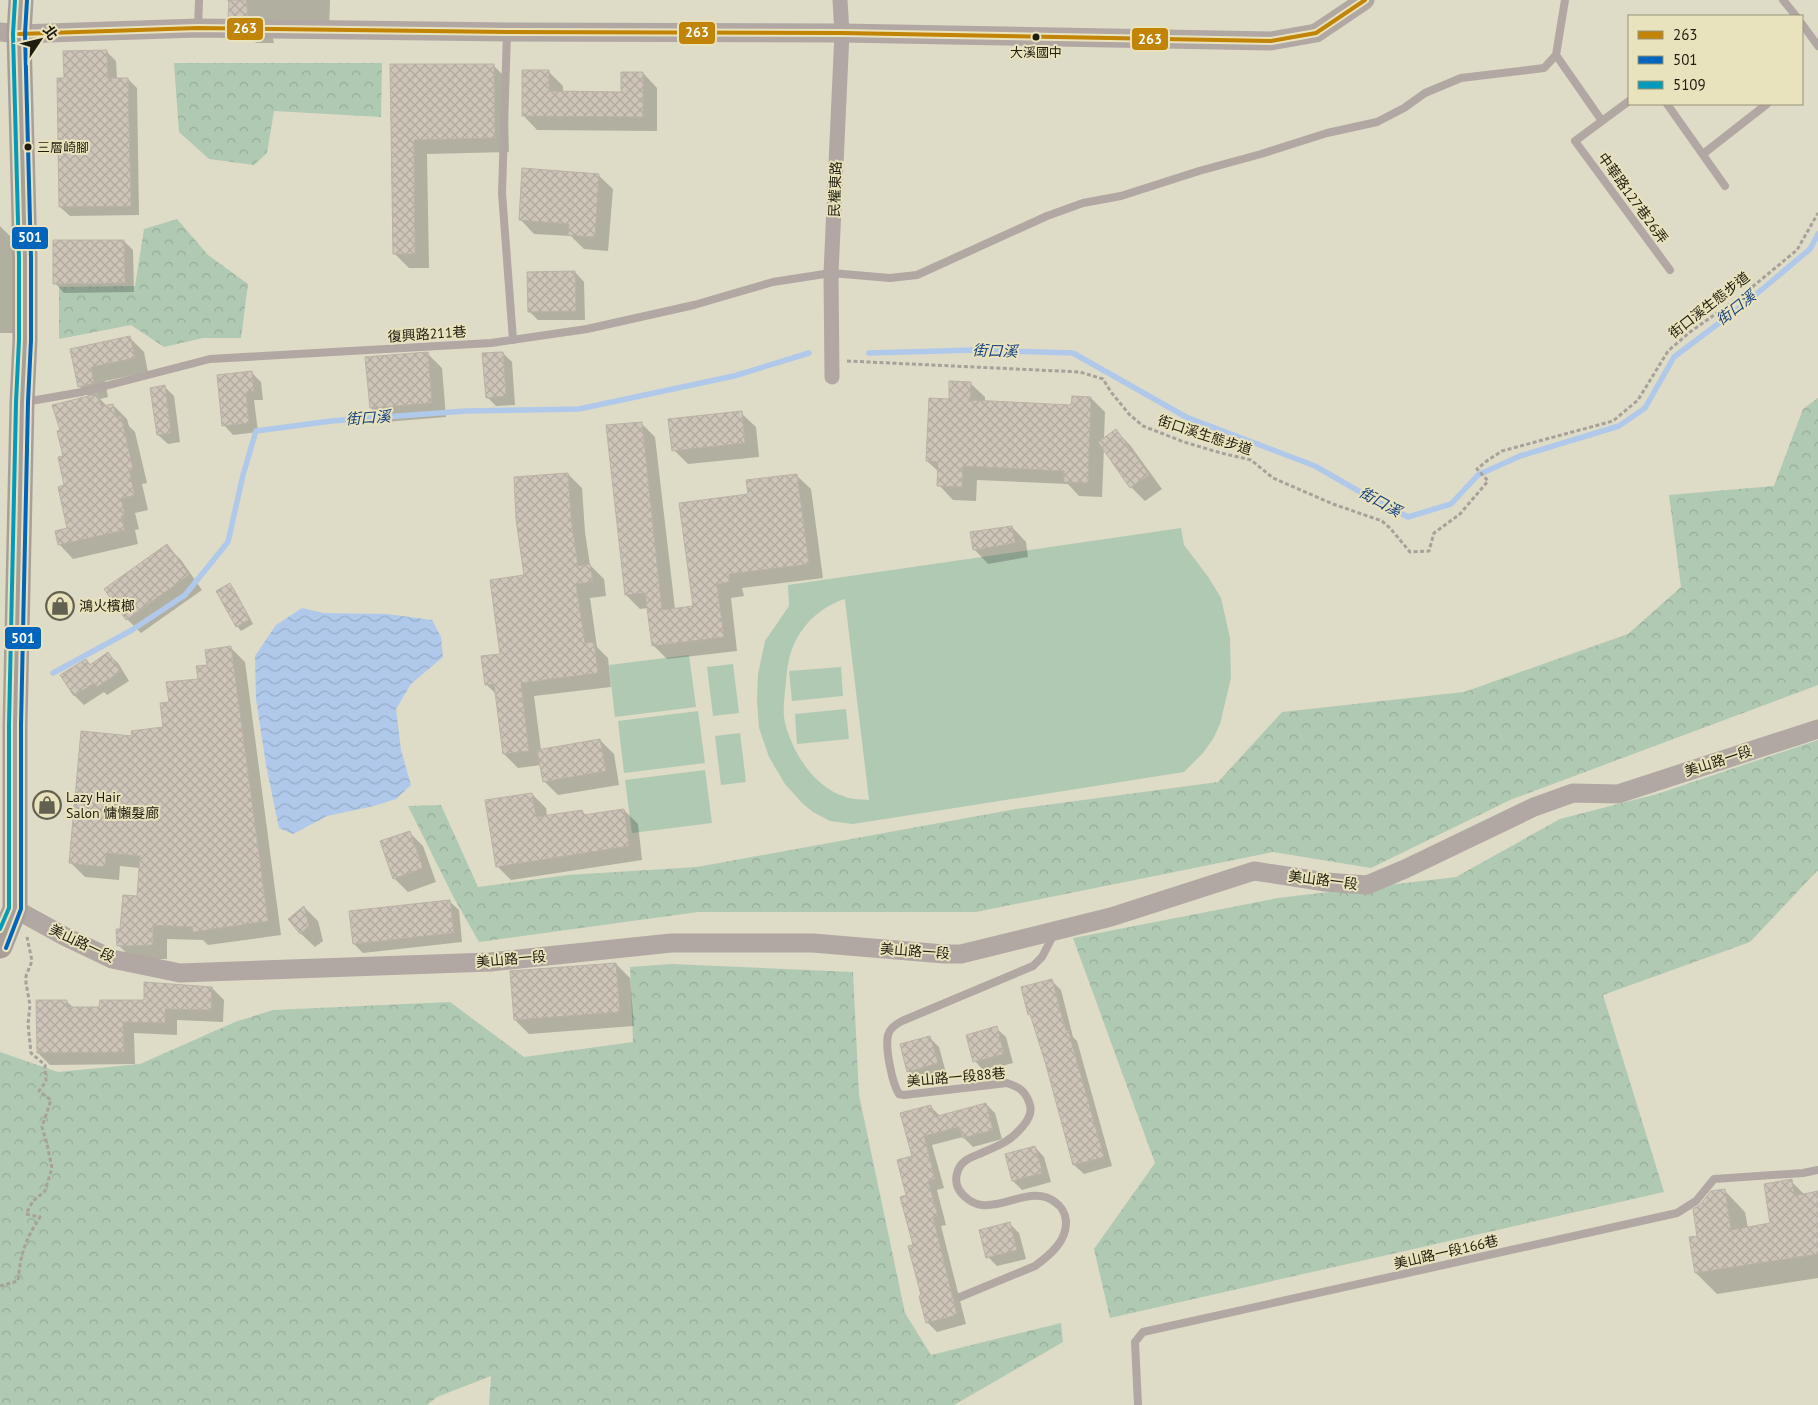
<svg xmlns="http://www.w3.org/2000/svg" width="1818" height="1405" font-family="'PT Sans','Noto Sans TC',sans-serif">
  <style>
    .green { fill: #b0c9b3; fill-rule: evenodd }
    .forest { fill: url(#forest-crowns) }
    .water { fill: url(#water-waves) }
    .shadow { fill: #0003 }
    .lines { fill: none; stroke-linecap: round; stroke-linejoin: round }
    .stream { stroke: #b0c9ea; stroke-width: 5.5 }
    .building { fill: url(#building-cross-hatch); stroke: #bab2a6 }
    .path { stroke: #a8a19a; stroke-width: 3; stroke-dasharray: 4 2.5; stroke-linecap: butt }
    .service { stroke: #b1a7a3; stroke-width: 8 }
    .minor { stroke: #b1a7a3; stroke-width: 15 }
    .tertiary { stroke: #b1a7a3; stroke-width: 19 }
    .primary { stroke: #aa9f98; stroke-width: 25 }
    .bus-1-casing { stroke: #e8e2bd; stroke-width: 8 }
    .bus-2-casing { stroke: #e8e2bd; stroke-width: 8 }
    .bus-3-casing { stroke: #e8e2bd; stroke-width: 8 }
    .bus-1 { stroke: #c18404; stroke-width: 4 }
    .bus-2 { stroke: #0065bd; stroke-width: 4 }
    .bus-3 { stroke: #039bbb; stroke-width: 4 }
    .bus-dot { fill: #1f1d0f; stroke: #e8e2bd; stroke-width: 2 }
    .labels { text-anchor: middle; stroke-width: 4; stroke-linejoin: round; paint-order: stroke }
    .bus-label { font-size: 13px; fill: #1f1d0f; stroke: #e8e2bd }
    .street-label { font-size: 14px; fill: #1f1d0f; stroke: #e8e2bd }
    .poi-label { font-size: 14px; fill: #1f1d0f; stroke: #e8e2bd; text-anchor: start }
    .water-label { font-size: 15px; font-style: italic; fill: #154080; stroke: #e8e2bd }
    .line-badge { stroke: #e8e2bd; stroke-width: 2 }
    .badge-label { font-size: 14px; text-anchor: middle; font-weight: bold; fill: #fff }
  </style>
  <defs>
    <pattern id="forest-crowns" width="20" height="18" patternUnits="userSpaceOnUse" patternTransform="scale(1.25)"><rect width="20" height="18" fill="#b0c9b3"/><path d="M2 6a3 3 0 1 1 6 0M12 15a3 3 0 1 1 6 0" fill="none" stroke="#97ac99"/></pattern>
    <pattern id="water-waves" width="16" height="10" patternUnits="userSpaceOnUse" patternTransform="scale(1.25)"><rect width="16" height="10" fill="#b0c9ea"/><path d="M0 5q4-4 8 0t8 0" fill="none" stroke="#97acc8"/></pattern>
    <pattern id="building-cross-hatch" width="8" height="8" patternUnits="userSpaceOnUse" patternTransform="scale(1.25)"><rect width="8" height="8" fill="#cec5b9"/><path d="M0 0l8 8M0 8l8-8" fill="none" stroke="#b0a99e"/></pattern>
  </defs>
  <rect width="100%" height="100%" fill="#dedbc7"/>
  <path class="green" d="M 1181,528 L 1184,545 L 1209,578 L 1221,598 L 1230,638 L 1231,678 L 1220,724 L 1213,739 L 1203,753 L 1184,772 L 853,824 L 830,821 L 813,812 L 802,803 L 785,784 L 769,757 L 759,728 L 757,701 L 758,674 L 765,641 L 789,606 L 788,585 ZM 844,599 L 845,600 L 869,800 C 862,799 853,800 846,797 C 815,788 793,754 785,723 C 782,711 785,694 786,681 C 787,668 789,653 796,640 C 807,620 822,607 844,599 Z
    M 689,655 L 696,707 L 615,717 L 609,665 Z
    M 733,664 L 739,713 L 713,716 L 707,667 Z
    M 841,667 L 843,696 L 792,701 L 789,671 Z
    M 846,709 L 849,739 L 797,744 L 795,714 Z
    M 698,711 L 705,763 L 624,773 L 618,721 Z
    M 740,733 L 746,782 L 721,785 L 715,736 Z
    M 705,770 L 712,823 L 632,833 L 625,780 Z"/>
  <path class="forest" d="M 174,63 L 382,63 L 381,117 L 274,111 L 267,153 L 254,165 L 209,159 L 179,132 Z
    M 177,219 L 208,255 L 248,284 L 241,338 L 203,338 L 164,347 L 131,325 L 59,339 L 59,287 L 135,286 L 144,229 Z
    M 1818,398 L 1818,685 L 1510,800 L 1371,868 L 1273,852 L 976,912 L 698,912 L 479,942 L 454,898 L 408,806 L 441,805 L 478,887 L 568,875 L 697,867 L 1016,809 L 1218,782 L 1282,712 L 1464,692 L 1628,634 L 1681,587 L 1669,495 L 1774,486 L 1803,409 Z
    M 1818,740 L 1818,870 L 1750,942 L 1603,995 L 1664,1192 L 1110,1318 L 1094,1249 L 1155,1163 L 1073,938 L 1278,898 L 1456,877 L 1560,819 L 1657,794 Z
    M 672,964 L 853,972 L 859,1095 L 905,1313 L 931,1355 L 1061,1323 L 1063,1342 L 954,1405 L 489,1405 L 491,1376 L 437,1397 L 427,1405 L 0,1405 L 0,1052 L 58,1072 L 140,1064 L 235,1022 L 273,1010 L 450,1002 L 524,1057 L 633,1042 L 630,967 Z"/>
  <path class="water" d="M 302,608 L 324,613 L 387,614 L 432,620 L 441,637 L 443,657 L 411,684 L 396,709 L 401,750 L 411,785 L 396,799 L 374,806 L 327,816 L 293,834 L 279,828 L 266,765 L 256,699 L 255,656 L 276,625 Z"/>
  <path class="shadow" d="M 227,0 L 330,0 L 329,35 L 272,34 L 274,43 L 256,43 L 229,17 L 230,3 Z
    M 107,52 L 116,61 L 117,79 L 128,79 L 137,88 L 139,215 L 70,216 L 60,207 L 66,80 Z
    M 391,65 L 493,65 L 507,79 L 509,152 L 427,154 L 429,268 L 409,268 L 395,254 Z
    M 549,72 L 563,86 L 563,92 L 622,93 L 643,73 L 657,88 L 657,131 L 537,130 L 523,115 Z
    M 598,175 L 613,189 L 608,251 L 584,249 L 571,236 L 534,234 L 520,219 Z
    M 0,226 L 13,239 L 13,333 L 0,333 Z
    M 124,241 L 133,250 L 134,292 L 64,293 L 55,283 Z
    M 575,272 L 584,282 L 585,320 L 538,320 L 529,311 Z
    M 130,338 L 144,352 L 148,372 L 105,381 L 108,397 L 100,399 L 107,406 L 113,405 L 127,419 L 129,426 L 135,432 L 147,483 L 142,484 L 148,510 L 135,513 L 139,529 L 135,530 L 138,544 L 73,559 L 59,544 L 69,529 L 64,456 L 89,397 L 79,386 L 72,350 Z
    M 503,353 L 512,362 L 515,405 L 496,406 L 487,397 Z
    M 428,354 L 442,368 L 446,417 L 385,422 L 371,408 L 367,358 Z
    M 252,373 L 261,382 L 263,400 L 254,400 L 258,432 L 233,435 L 224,425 Z
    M 970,383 L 985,397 L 985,402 L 1072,406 L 1091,398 L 1105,412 L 1104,439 L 1116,431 L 1130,445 L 1162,489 L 1145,501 L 1131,487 L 1104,448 L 1102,497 L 1079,496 L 1068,484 L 977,480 L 976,501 L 953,500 L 939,485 L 939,472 L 927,461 L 950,400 Z
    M 165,387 L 174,396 L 180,442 L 168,444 L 158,435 L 152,389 Z
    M 741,413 L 756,427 L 759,457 L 688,464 L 674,450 Z
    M 641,423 L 655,437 L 675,609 L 694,607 L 749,495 L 796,475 L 811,489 L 823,578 L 742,588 L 744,596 L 731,598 L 737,651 L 667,659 L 653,645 L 648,608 L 640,609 L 626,595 Z
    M 568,474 L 582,488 L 585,532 L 590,565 L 604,579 L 606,596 L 590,598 L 597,647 L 608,658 L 611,687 L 534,696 L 541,750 L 600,740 L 614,754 L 619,785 L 558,795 L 544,781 L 541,765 L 518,768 L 504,754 L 497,695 L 486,684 L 501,655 L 526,576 Z
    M 1012,527 L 1026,542 L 1028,557 L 988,564 L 974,549 Z
    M 167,546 L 181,560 L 202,590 L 141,633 L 127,619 Z
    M 230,585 L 234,589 L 253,624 L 241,631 L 237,626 Z
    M 231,648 L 245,662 L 281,935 L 208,945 L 203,940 L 167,939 L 167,959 L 133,959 L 118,945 L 121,930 L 138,898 L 140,868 L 120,866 L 119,880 L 85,877 L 71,863 L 133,737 L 164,728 L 170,703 L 199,680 L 208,666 Z
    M 108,654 L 118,663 L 129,681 L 107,695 L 104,692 L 84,705 L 75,696 L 62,676 L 86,660 L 91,665 Z
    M 532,794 L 546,808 L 547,816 L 582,811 L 587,816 L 624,810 L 638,824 L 642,860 L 511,880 L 497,866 Z
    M 409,832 L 423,846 L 436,882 L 408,892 L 394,878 Z
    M 449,901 L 459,910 L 462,942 L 363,953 L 354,944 Z
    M 304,907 L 318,921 L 323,941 L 315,947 L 300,933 Z
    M 616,964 L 630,978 L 634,1026 L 529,1034 L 515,1020 Z
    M 1051,980 L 1061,990 L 1073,1037 L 1077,1041 L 1112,1166 L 1084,1174 L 1074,1165 L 1033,1017 L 1029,1014 Z
    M 212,988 L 224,1000 L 223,1022 L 177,1020 L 177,1035 L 134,1033 L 135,1064 L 50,1065 L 38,1053 L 66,1001 L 74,1008 L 100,1008 L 145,1001 Z
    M 996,1028 L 1006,1037 L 1013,1063 L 984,1071 L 975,1061 Z
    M 930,1038 L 939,1047 L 946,1073 L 917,1080 L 908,1071 Z
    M 986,1104 L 995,1113 L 1002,1139 L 973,1147 L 963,1137 L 932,1145 L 944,1188 L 937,1190 L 946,1225 L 941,1226 L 966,1324 L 937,1332 L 928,1323 L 921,1297 L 923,1296 L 908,1196 L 914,1157 L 931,1107 L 940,1116 Z
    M 1035,1147 L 1044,1157 L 1051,1182 L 1022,1190 L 1013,1181 Z
    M 1791,1181 L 1805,1195 L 1818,1192 L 1818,1278 L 1717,1294 L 1696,1273 L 1699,1237 L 1724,1190 L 1745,1212 L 1748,1228 L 1772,1224 Z
    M 1010,1224 L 1019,1233 L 1026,1259 L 997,1266 L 988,1257 Z"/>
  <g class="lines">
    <path class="stream" d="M 869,353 L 975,350 L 1073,353 L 1186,417 L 1315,466 L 1369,497 L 1408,517 L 1451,504 L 1478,475 L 1520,456 L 1619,426 L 1645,408 L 1674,357 L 1747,302 L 1810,249 L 1818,234
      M 53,673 L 132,630 L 185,595 L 228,542 L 243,475 L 256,431 L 331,421 L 466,411 L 579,409 L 734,376 L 809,353"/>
  </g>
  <path class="building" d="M 229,0 L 246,0 L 248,17 L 228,17 Z
    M 107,50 L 108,78 L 128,78 L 131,206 L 59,207 L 57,78 L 64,78 L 63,51 Z
    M 390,64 L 494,64 L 495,138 L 414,140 L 415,254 L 393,254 Z
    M 522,70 L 549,70 L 549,91 L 621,92 L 621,72 L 643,72 L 643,117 L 522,116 Z
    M 522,168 L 599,174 L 595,237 L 568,235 L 569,224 L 519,220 Z
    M 53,240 L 124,240 L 125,283 L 53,284 Z
    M 575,271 L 576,311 L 528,312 L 527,272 Z
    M 130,336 L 135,358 L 91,367 L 94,383 L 78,387 L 70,349 Z
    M 428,352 L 432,403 L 370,408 L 365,357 Z
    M 503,352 L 506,396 L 486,398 L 482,353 Z
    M 252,371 L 254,391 L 246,392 L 249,423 L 222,426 L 217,375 Z
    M 949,381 L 971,382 L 970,400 L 1071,405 L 1072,396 L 1091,397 L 1088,483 L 1064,482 L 1064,471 L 963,466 L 962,487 L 937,486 L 938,462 L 926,461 L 929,398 L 949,399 Z
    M 165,385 L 171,433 L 157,435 L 150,388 Z
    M 97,394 L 101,406 L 113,404 L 116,417 L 121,416 L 133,469 L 129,470 L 135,495 L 121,499 L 125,515 L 121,516 L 125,530 L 58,545 L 55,531 L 67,528 L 58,487 L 64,485 L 58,457 L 63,456 L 57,431 L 60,430 L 52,405 Z
    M 742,411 L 745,443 L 672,451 L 668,419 Z
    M 642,422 L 662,610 L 693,606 L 679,503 L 748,494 L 746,480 L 797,474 L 809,564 L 729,574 L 730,582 L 717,584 L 724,637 L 652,646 L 645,593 L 625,595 L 606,425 Z
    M 1116,429 L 1149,475 L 1130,488 L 1098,442 Z
    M 568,473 L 571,517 L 578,566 L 590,564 L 593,582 L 576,584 L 585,643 L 594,642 L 598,673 L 521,683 L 529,751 L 503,754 L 494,684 L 485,685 L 481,656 L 500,654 L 490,580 L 524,575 L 516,519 L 514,477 Z
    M 1012,526 L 1015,543 L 973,550 L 970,532 Z
    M 167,544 L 189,575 L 126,620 L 104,589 Z
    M 230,583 L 250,619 L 236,627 L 216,591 Z
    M 231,646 L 268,921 L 193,932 L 192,927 L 153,925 L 153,945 L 117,946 L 116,929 L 120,929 L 123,895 L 137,896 L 140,856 L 106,853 L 105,867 L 69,863 L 81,731 L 132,736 L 131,731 L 163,727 L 160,703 L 169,702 L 166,682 L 198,679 L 196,666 L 207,665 L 205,650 Z
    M 108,652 L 121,671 L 97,687 L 94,683 L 74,696 L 60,675 L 86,659 L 90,665 Z
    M 600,739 L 606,771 L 543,782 L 537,750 Z
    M 532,793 L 536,817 L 582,810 L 583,815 L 624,809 L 629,846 L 496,867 L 485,800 Z
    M 410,831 L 423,868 L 393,879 L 380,841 Z
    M 450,900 L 454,933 L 353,944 L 349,911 Z
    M 304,906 L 309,926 L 300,934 L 288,919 Z
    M 616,963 L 620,1012 L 514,1020 L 510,971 Z
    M 1052,979 L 1066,1031 L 1068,1030 L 1104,1157 L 1073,1165 L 1046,1065 L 1030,1014 L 1028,1015 L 1021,987 Z
    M 144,982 L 212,987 L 211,1010 L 165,1009 L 165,1023 L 123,1022 L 124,1052 L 37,1053 L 36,1000 L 67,1000 L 67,1007 L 99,1007 L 100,1000 L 144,1000 Z
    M 997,1026 L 1004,1054 L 973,1062 L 966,1035 Z
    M 930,1036 L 938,1063 L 907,1072 L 900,1044 Z
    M 986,1103 L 993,1130 L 963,1138 L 959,1127 L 924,1136 L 935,1179 L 928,1181 L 938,1216 L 933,1217 L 957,1315 L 926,1323 L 919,1296 L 921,1295 L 908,1246 L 913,1245 L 900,1197 L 906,1195 L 897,1160 L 912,1156 L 900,1113 L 931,1105 L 934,1117 Z
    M 1035,1146 L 1043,1173 L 1012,1181 L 1005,1154 Z
    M 1792,1179 L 1794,1196 L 1818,1191 L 1818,1254 L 1695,1273 L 1689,1237 L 1697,1236 L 1693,1209 L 1700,1205 L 1711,1191 L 1725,1189 L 1731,1230 L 1770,1223 L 1764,1184 Z
    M 1010,1222 L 1017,1250 L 986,1258 L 979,1230 Z"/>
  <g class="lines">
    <path class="path" d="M 847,361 L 1080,372 L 1103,379 L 1111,392 L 1129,414 L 1143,426 L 1184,442 L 1221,453 L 1251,460 L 1273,478 L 1333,504 L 1382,521 L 1390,528 L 1410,552 L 1429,551 L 1434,533 L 1460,514 L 1488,481 L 1477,469 L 1488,460 L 1502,451 L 1613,421 L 1638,400 L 1668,351 L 1690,332 L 1740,297 L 1797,250 L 1818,213
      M 0,1286 L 18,1281 C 21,1253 25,1240 40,1217 L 26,1214 L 33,1201 L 45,1191 L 52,1168 L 47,1144 L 42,1127 L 51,1100 L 39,1091 L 46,1081 L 45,1065 L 31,1053 L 28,1024 L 30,1005 L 26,983 L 26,976 L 32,961 L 27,937"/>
    <path class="service" d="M 1565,0 L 1556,55 L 1602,121
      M 1783,0 L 1796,16
      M 1802,24 L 1818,46
      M 198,28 L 199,0
      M 507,32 L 502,193 L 513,340
      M 1629,101 L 1575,141 L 1670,270
      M 1667,104 L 1725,186
      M 1703,154 L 1767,104
      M 25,402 L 82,392 L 210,359 L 491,343 L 587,329 L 694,305 L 773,282 L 831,273 L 890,278 L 917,275 L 1047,216 L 1083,203 L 1121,196 L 1199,171 L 1261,154 L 1327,133 L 1377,122 L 1404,108 L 1425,93 L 1461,78 L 1544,68 L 1556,55
      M 960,1297 L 1035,1266 C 1050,1255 1067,1241 1066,1221 C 1065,1212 1062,1207 1055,1202 C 1033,1185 1006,1208 982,1205 C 972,1204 962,1196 958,1188 C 954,1179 957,1167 965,1161 C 969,1158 975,1156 979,1154 C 998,1146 1010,1142 1023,1126 C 1028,1120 1032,1112 1030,1105 C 1026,1091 1019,1087 1007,1083 L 904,1095 L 899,1094 C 892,1083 885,1048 888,1035 C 890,1028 896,1024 902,1021 L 1033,966 L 1042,957 L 1055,932
      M 1138,1405 L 1135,1342 L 1143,1332 L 1677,1213 L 1696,1201 L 1714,1179 L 1803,1173 L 1818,1170"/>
    <path class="minor" d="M 832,377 L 831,273 L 842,33 L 840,0"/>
    <path class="tertiary" d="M 0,32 L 19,34 L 198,28 L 507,32 L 842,33 L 1271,41 L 1316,33 L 1365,0
      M 15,909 L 64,936 L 112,959 L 180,973 L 490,962 L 671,943 L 813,943 L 944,954 L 961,954 L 1111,917 L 1254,871 L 1326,882 L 1367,885 L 1405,869 L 1534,807 L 1573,793 L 1618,794 L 1818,729"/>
    <path class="primary" d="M 0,946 L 15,909 L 15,725 L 22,402 L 25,340 L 25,258 L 19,34 L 21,0"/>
    <defs>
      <path id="bus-1" d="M 19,34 L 198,28 L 507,32 L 842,33 L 1271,41 L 1316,33 L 1365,0"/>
      <path id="bus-2" d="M 6,948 L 21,909 L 21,725 L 28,402 L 31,340 L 31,258 L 25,34 L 27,0"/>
      <path id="bus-3" d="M 0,929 L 9,908 L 9,725 L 16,402 L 19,340 L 19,258 L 13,34 L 15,0"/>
    </defs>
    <use href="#bus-1" class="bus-1-casing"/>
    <use href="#bus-2" class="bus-2-casing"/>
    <use href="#bus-3" class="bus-3-casing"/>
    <use href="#bus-1" class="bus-1"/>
    <use href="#bus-2" class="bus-2"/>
    <use href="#bus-3" class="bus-3"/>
  </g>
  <defs>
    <symbol id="shop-ring" viewBox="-11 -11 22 22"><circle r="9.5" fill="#e8e2bd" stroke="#62604f" stroke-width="1.5"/><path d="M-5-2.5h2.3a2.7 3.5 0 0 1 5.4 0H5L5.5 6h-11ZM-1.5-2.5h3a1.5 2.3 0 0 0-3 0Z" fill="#62604f"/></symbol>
  </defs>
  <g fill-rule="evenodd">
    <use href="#shop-ring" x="44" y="590" width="32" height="32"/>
    <use href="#shop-ring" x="31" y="789" width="32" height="32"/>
  </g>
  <g class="bus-dot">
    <circle cx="1036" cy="37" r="4.5"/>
    <circle cx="28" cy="147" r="4.5"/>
  </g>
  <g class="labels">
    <g class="bus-label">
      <text x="1036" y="57">大溪國中</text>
      <text x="37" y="152" text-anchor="start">三層崎腳</text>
    </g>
    <g class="street-label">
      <text transform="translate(835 189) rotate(-88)" y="5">民權東路</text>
      <text transform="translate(1633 198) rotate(54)" y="5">中華路127巷26弄</text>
      <text transform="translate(1709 305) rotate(-38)" y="5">街口溪生態步道</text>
      <text transform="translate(427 334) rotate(-4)" y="5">復興路211巷</text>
      <text transform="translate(1205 435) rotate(18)" y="5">街口溪生態步道</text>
      <text transform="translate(1718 761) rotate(-18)" y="5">美山路一段</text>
      <text transform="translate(1323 880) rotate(7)" y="5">美山路一段</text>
      <text transform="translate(82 943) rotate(25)" y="5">美山路一段</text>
      <text transform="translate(915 951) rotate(4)" y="5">美山路一段</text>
      <text transform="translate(511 959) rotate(-5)" y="5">美山路一段</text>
      <text transform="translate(956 1077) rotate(-5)" y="5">美山路一段88巷</text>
      <text transform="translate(1446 1252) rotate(-13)" y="5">美山路一段166巷</text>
    </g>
    <g class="poi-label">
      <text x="79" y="611">鴻火檳榔</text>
      <text x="66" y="802">Lazy Hair<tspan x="66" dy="16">Salon 慵懶髮廊</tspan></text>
    </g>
    <g class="water-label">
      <text transform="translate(1736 308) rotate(-38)" y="5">街口溪</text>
      <text transform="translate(995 351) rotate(2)" y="5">街口溪</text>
      <text transform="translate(368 418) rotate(-4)" y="5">街口溪</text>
      <text transform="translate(1380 502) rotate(29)" y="5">街口溪</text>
    </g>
  </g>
  <g class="line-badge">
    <rect x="226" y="17" width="38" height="24" rx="5" fill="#c18404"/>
    <rect x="678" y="21" width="38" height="24" rx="5" fill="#c18404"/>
    <rect x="1131" y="27" width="38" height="24" rx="5" fill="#c18404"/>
    <rect x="11" y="226" width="38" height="24" rx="5" fill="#0065bd"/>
    <rect x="4" y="626" width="38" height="24" rx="5" fill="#0065bd"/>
  </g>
  <g class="badge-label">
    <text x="245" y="33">263</text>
    <text x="697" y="37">263</text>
    <text x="1150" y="44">263</text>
    <text x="30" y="242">501</text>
    <text x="23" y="643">501</text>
  </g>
  <rect x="1628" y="15" width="175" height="90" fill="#e8e2bd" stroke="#989377"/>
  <rect x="1638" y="31" width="25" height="8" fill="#c18404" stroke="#989377"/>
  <text x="1673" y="40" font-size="15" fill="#1f1d0f">263</text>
  <rect x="1638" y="56" width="25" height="8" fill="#0065bd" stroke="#989377"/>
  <text x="1673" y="65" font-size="15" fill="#1f1d0f">501</text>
  <rect x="1638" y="81" width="25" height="8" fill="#039bbb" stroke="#989377"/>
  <text x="1673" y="90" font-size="15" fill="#1f1d0f">5109</text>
  <g transform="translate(40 40) rotate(55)" stroke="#e8e2bd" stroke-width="4" paint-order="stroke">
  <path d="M0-4L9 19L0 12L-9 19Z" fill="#1f1d0f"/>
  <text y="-8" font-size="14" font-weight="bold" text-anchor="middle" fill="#1f1d0f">北</text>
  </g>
</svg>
